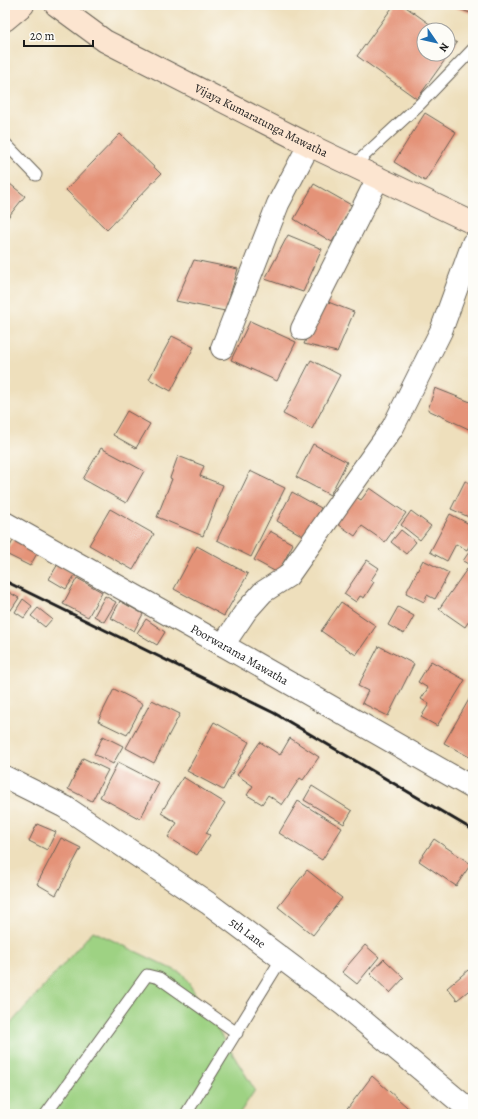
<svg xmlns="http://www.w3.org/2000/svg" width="478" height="1119" font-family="Alegreya,serif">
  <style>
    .green { fill: #9ed283; stroke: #5d7750 }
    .building { fill: #e49378 }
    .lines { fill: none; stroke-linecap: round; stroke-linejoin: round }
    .lane-casing { stroke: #666054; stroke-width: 13 }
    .street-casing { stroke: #666054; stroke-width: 24 }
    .secondary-casing { stroke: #666054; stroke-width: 24 }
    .lane { stroke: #fff; stroke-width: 11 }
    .street { stroke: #fff; stroke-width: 22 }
    .secondary { stroke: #fce5d0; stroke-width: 22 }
    .rail { stroke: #1c1c1c; stroke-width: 3 }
    .labels { text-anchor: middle; stroke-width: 3; stroke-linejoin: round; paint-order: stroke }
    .street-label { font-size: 12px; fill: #1c1c1c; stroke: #fdfcf7 }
  </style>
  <rect width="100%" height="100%" fill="#fdfcf7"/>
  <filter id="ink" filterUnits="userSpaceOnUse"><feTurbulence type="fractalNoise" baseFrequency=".025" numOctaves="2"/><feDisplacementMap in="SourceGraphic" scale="8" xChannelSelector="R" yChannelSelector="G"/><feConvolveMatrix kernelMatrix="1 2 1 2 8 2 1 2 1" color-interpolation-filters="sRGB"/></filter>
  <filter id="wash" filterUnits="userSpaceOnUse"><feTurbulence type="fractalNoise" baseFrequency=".012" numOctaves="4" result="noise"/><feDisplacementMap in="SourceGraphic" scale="16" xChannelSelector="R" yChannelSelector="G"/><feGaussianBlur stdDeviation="0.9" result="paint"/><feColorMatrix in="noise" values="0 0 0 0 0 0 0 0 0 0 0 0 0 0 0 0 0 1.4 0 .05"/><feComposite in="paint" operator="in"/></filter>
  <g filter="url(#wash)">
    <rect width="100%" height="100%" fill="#eedfbc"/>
    <path class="green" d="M 93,931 L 183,974 L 255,1090 L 239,1114 L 5,1114 L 5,1030 Z"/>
    <g id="blocks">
      <path class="building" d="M 394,5 L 403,5 L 438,30 L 424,30 L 424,54 L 448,54 L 448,37 L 457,43 L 417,99 L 357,56 Z
        M 448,5 L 473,5 L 473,14 Z
        M 425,113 L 456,132 L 425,181 L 394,162 Z
        M 120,134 L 161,174 L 107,230 L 66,190 Z
        M 5,180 L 25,196 L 5,221 Z
        M 314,184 L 353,206 L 332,242 L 294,219 Z
        M 288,235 L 322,249 L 303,292 L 265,279 Z
        M 194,260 L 238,269 L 225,311 L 176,301 Z
        M 323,300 L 354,312 L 337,352 L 304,344 Z
        M 250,321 L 296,342 L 277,381 L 231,360 Z
        M 172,336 L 194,347 L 171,391 L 149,379 Z
        M 311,360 L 340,375 L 312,429 L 283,414 Z
        M 435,388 L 473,403 L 473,431 L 428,410 Z
        M 127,411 L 150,424 L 136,448 L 113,435 Z
        M 313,444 L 347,462 L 330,495 L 296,477 Z
        M 101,448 L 144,471 L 126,503 L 83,479 Z
        M 178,456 L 204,466 L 200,476 L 223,485 L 203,536 L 157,517 L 172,479 L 170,478 Z
        M 250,471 L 285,488 L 251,557 L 217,540 Z
        M 465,481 L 473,484 L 473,519 L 451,509 Z
        M 370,488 L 406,513 L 385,542 L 362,526 L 355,536 L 335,522 L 353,495 L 361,500 Z
        M 292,492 L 321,508 L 305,537 L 277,521 Z
        M 110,509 L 154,534 L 133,570 L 89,545 Z
        M 411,511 L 431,526 L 420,540 L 401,525 Z
        M 450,514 L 473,526 L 473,537 L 467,550 L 456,544 L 447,561 L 430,552 Z
        M 401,530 L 416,542 L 406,554 L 391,542 Z
        M 270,531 L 293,544 L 278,573 L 254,560 Z
        M 15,537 L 39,550 L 30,566 L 6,554 Z
        M 197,546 L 248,574 L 224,616 L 174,589 Z
        M 473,546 L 473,567 L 463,561 Z
        M 367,560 L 379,568 L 371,580 L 374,582 L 364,598 L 360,596 L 356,602 L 344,594 Z
        M 423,560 L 449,573 L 435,599 L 427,595 L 424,602 L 406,593 Z
        M 58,564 L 75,575 L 66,589 L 49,579 Z
        M 467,569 L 473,573 L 473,615 L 465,627 L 439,609 Z
        M 77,578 L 102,592 L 88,617 L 63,604 Z
        M 5,590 L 19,598 L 11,610 L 5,607 Z
        M 105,596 L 116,602 L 104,622 L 94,616 Z
        M 23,599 L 32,606 L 24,618 L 15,612 Z
        M 120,601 L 143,614 L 134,631 L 111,618 Z
        M 341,602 L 376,626 L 356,655 L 321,631 Z
        M 398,607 L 414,616 L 404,634 L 388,625 Z
        M 38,608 L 52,619 L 45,627 L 31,616 Z
        M 146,619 L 165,632 L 157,645 L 137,633 Z
        M 379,646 L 414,664 L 388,716 L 362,703 L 368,691 L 358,686 Z
        M 431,661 L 465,680 L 437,726 L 421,717 L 429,704 L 421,699 L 428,688 L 418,682 Z
        M 114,689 L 143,704 L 127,735 L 98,721 Z
        M 471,696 L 473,697 L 473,759 L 444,743 Z
        M 152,700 L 180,714 L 154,763 L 126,748 Z
        M 214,722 L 249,742 L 223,790 L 187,771 Z
        M 103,736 L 123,746 L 113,764 L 94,754 Z
        M 290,738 L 319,757 L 303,780 L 300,778 L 282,805 L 268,795 L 262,804 L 247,795 L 253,786 L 237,775 L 260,742 L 280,755 Z
        M 83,758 L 108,770 L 92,801 L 68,789 Z
        M 118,762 L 159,783 L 140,819 L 100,797 Z
        M 183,777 L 225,803 L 206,833 L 210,835 L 197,855 L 168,837 L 177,823 L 161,813 Z
        M 312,786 L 352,811 L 344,824 L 304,800 Z
        M 298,801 L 342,828 L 322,860 L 279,833 Z
        M 37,824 L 56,832 L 47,850 L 29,841 Z
        M 61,838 L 81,848 L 56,895 L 37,884 Z
        M 434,839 L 471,864 L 456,886 L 419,861 Z
        M 307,870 L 342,898 L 313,935 L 278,907 Z
        M 365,945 L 379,957 L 357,984 L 342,972 Z
        M 384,959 L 404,978 L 390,993 L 370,974 Z
        M 468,970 L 473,976 L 473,987 L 457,1000 L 447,988 Z
        M 372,1076 L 415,1114 L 348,1114 L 345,1112 Z"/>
    </g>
  </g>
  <g filter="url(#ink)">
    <use href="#blocks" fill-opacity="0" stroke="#666054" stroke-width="1"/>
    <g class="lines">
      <defs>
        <path id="lane" d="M 5,143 L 36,175
          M 353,166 L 420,104 L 473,49
          M 46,1114 L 147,975 L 159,978 L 237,1033
          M 186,1114 L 282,958"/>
        <g id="street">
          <path d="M 302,329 L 378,178"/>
          <path d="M 222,348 L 278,204 L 309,145"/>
          <path id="s1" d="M 5,523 L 223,645 L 473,788"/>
          <path d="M 223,645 L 246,611 L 263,592 L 288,576 L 393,427 L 441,331 L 473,243"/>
          <path id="s2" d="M 5,777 L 65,807 L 208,903 L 345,1006 L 473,1113"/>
        </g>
        <g id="secondary">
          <path id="s3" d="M 56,5 L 105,41 L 309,145 L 473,223"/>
          <path d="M 5,20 L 23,5"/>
        </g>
      </defs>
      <use href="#lane" class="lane-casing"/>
      <use href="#street" class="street-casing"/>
      <use href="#secondary" class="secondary-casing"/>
      <use href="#lane" class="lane"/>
      <use href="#street" class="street"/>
      <use href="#secondary" class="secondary"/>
      <path class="rail" d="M 5,581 L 274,713 L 473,830"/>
    </g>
  </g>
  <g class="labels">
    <g class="street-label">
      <text dy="4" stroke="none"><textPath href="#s3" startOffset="236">Vijaya Kumaratunga Mawatha</textPath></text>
      <text dy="4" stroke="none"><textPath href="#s1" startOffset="269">Poorwarama Mawatha</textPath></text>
      <text dy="4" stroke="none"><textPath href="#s2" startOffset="289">5th Lane</textPath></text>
    </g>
  </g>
  <rect width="478" height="1119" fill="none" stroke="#fdfcf7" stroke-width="20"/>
  <g transform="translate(436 42) rotate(124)"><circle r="19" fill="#fdfcf7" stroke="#a3a29f"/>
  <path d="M0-3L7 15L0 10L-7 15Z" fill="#1f6fb2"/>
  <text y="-6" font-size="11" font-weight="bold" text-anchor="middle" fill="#1c1c1c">N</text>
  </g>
  <path d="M24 40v6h69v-6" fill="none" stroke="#1c1c1c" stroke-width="2"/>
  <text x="30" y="40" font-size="12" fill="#1c1c1c" stroke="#fdfcf7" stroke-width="3" paint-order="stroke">20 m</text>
</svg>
